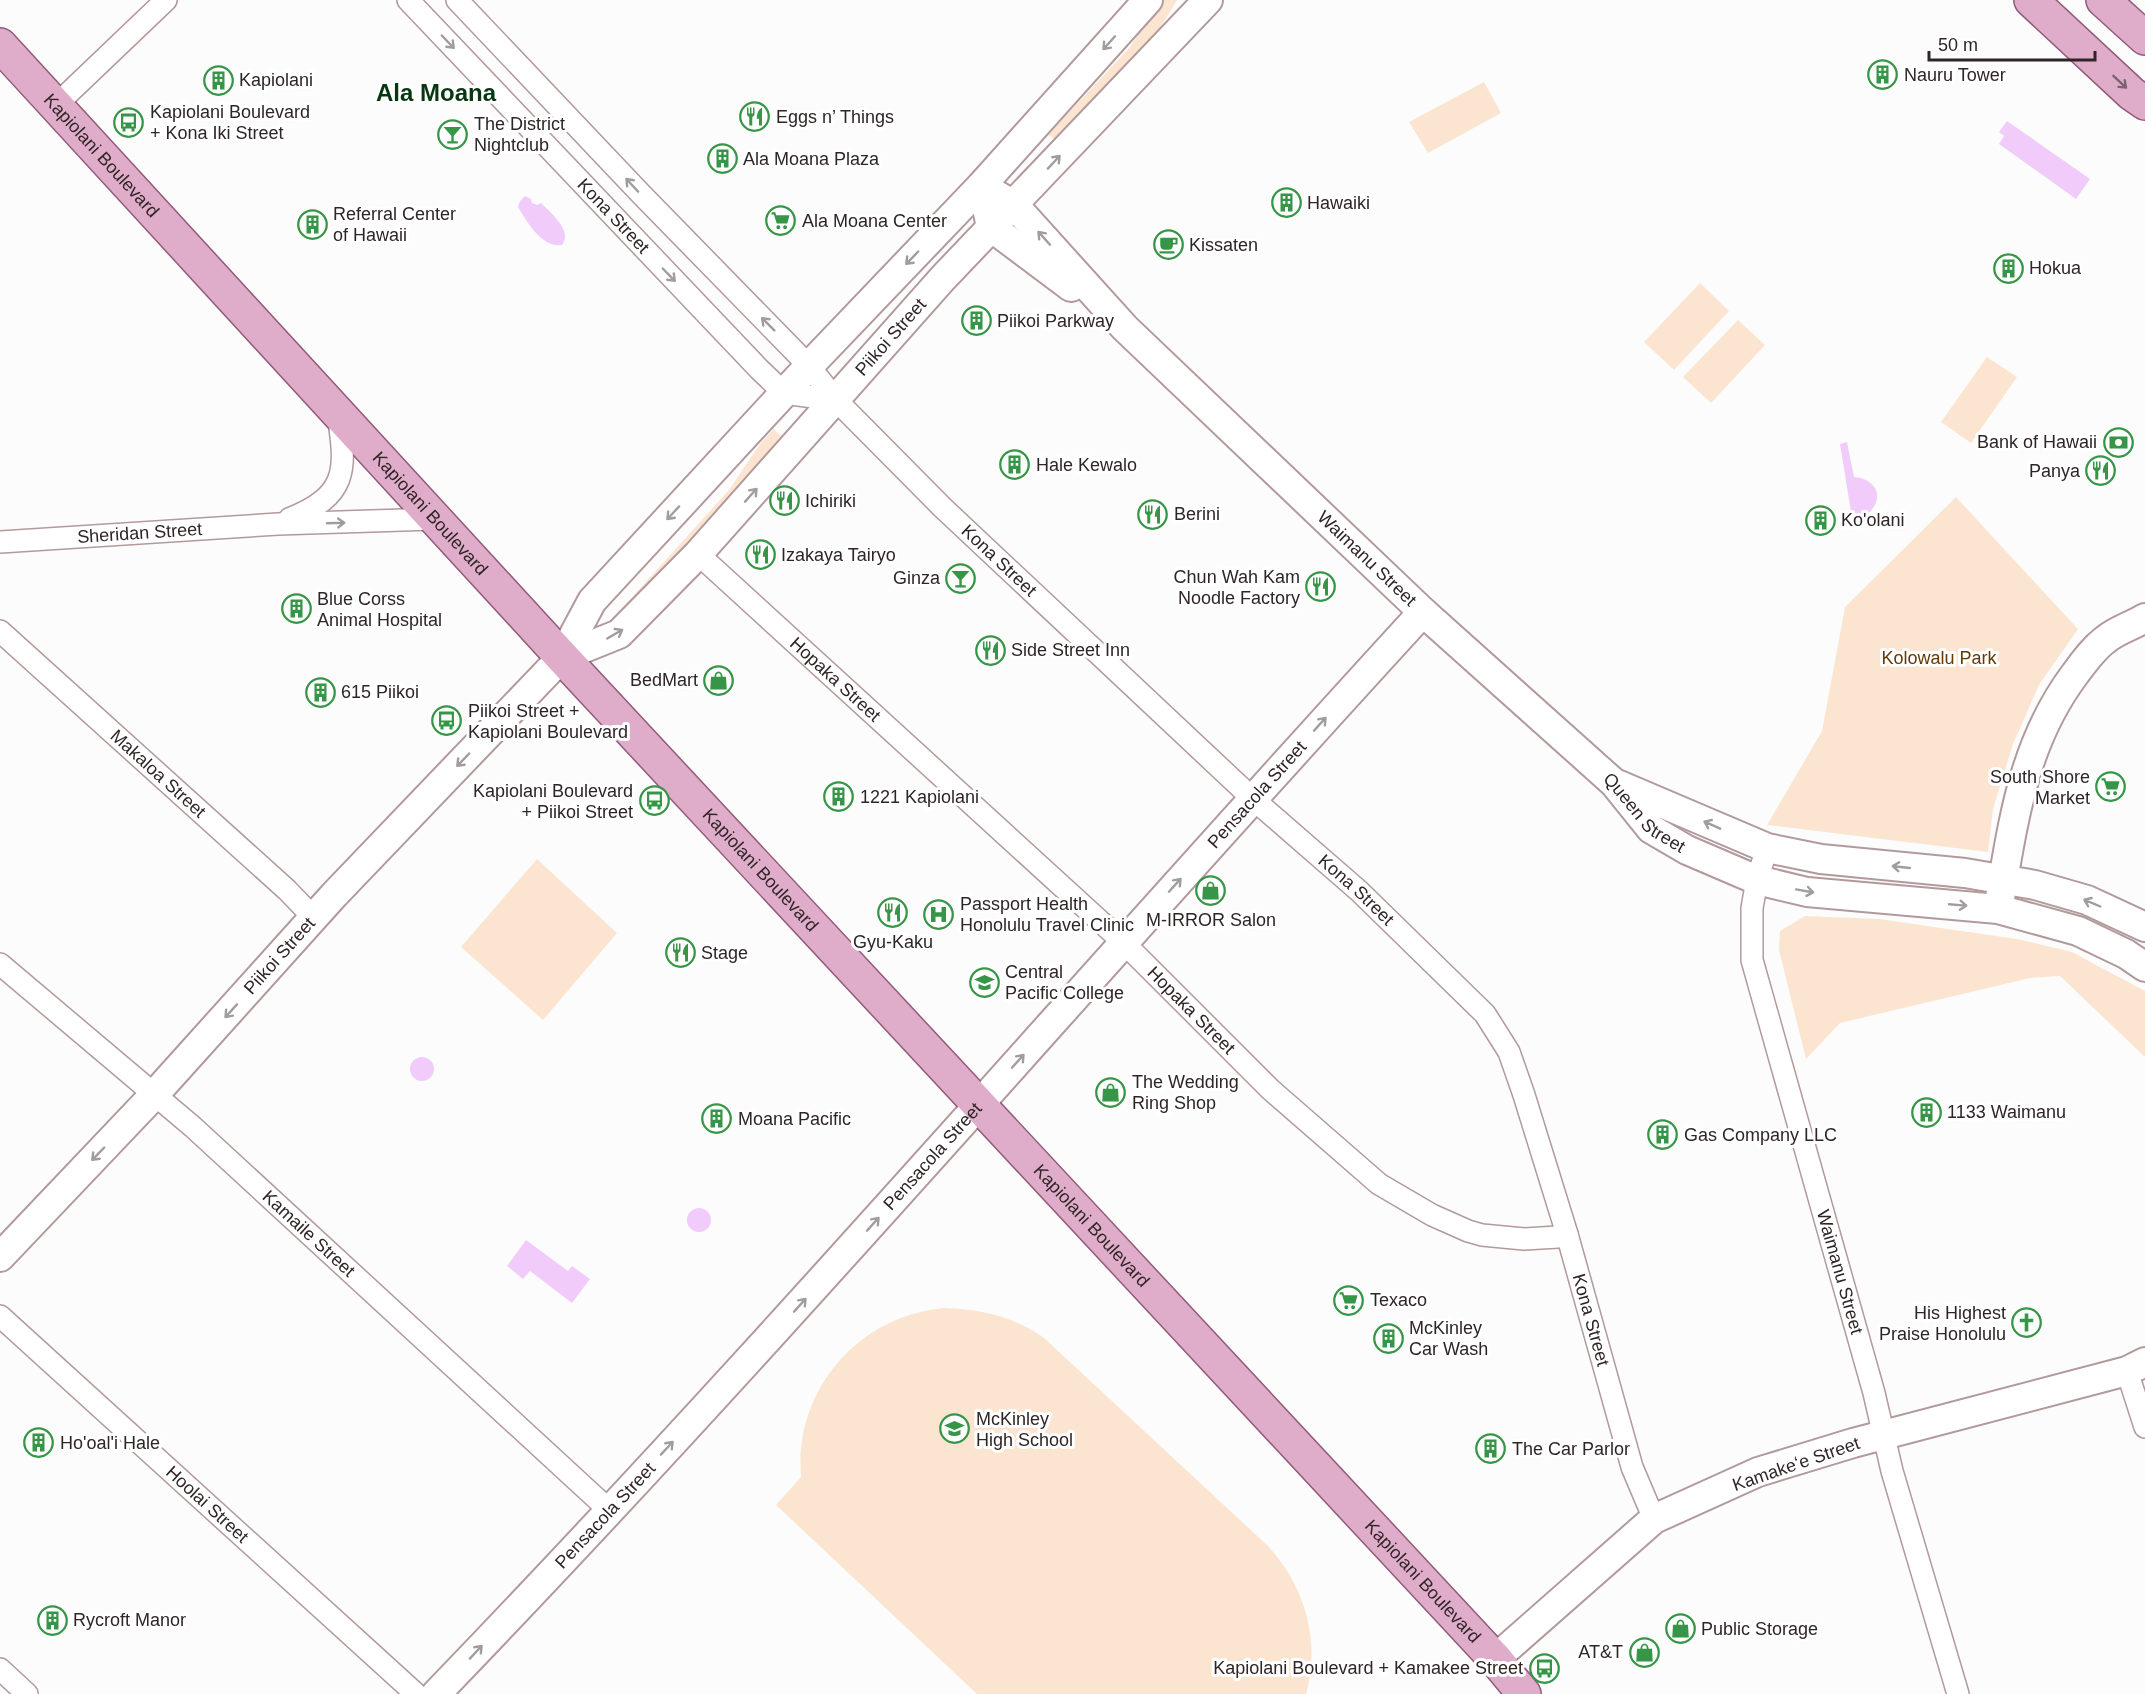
<svg xmlns="http://www.w3.org/2000/svg" width="2145" height="1694" font-family="Arial,sans-serif">
  <style>
    .green { fill: #fce5d0 }
    .water { fill: #f1ccfb }
    .lines { fill: none; stroke-linecap: round; stroke-linejoin: round }
    .street-casing { stroke: #b29a9c; stroke-width: 24 }
    .secondary-casing { stroke: #b29a9c; stroke-width: 32 }
    .primary-casing { stroke: #935a79; stroke-width: 36 }
    .street { stroke: #fff; stroke-width: 21 }
    .secondary { stroke: #fff; stroke-width: 28 }
    .primary { stroke: #dfadca; stroke-width: 33 }
    .oneway { stroke: #a19d9d }
    .oneway2 { stroke: #7e6270 }
    .labels { text-anchor: middle; stroke-width: 6; stroke-linejoin: round; paint-order: stroke }
    .poi-label { font-size: 18px; fill: #2f2526; stroke: #fff; text-anchor: start }
    .street-label { font-size: 18px; fill: #2f2526; stroke: #fff }
    .park-label { font-size: 18px; fill: #623a05; stroke: #fff }
    .district-label { font-size: 24px; font-weight: bold; fill: #073612; stroke: #fff }
  </style>
  <rect width="100%" height="100%" fill="#fcfcfc"/>
  <path class="green" d="M 1161,0 L 1177,0 L 1157,33 L 1057,140 L 1048,135 L 1130,47 Z
    M 1484,82 L 1501,113 L 1428,153 L 1409,122 Z
    M 1700,283 L 1729,311 L 1674,370 L 1644,342 Z
    M 1738,320 L 1765,345 L 1711,403 L 1683,377 Z
    M 1987,357 L 2017,377 L 1971,443 L 1941,422 Z
    M 774,429 L 786,443 L 611,628 L 606,626 L 729,490 L 760,444 Z
    M 1956,497 L 2078,629 L 2039,685 L 2013,744 L 1993,809 L 1988,852 L 1767,825 L 1822,731 L 1845,607 Z
    M 537,859 L 617,933 L 543,1020 L 461,947 Z
    M 1805,916 L 1879,919 L 2017,939 L 2072,952 L 2145,991 L 2145,1057 L 2060,976 L 2030,978 L 1840,1023 L 1806,1059 L 1779,950 L 1780,931 Z
    M 944,1308 C 981,1309 1011,1316 1043,1337 L 1268,1546 C 1305,1586 1321,1641 1306,1694 L 977,1694 L 776,1505 L 801,1477 C 794,1390 858,1316 944,1308 Z"/>
  <path class="water" d="M 2007,121 L 2090,179 L 2076,199 L 1999,144 L 2004,136 L 1999,132 Z
    M 525,196 L 531,199 L 532,203 L 537,205 L 541,203 C 551,213 573,231 562,245 C 542,248 527,222 518,207 L 520,201 Z
    M 1847,442 L 1854,477 C 1875,479 1885,495 1870,512 L 1852,518 L 1840,444 Z
    M410 1069a12 12 0 1 1 24 0a12 12 0 1 1-24 0Z
    M687 1220a12 12 0 1 1 24 0a12 12 0 1 1-24 0Z
    M 526,1240 L 568,1271 L 572,1266 L 590,1279 L 572,1303 L 530,1271 L 523,1279 L 507,1266 Z"/>
  <g class="lines">
    <defs>
      <g id="street">
        <path id="s1" d="M 408,0 L 759,369 L 784,393 L 836,400"/>
        <path id="s2" d="M 457,0 L 641,194 L 809,366 L 836,400 L 942,507 L 1252,798 L 1359,891 L 1485,1014 L 1509,1052 L 1524,1095 L 1567,1234 L 1632,1467 L 1654,1519"/>
        <path d="M 55,106 L 166,0"/>
        <path d="M 289,519 C 347,496 347,471 338,415"/>
        <path id="s3" d="M 0,542 L 278,524 L 434,519"/>
        <path id="s4" d="M 698,554 L 1124,943 L 1271,1090 L 1379,1184 L 1432,1215 L 1468,1231 L 1482,1235 L 1524,1239 L 1558,1237 L 1567,1234"/>
        <path id="s5" d="M 0,631 L 287,890 L 314,918"/>
        <path id="s6" d="M 1767,848 L 1757,880 L 1752,908 L 1752,960 L 1874,1393 L 1892,1471 L 1958,1694"/>
        <path id="s7" d="M 0,964 L 193,1127 L 609,1510"/>
        <path id="s8" d="M 0,1316 L 416,1694"/>
        <path d="M 2127,1371 L 2145,1427"/>
        <path d="M 0,1669 L 27,1694"/>
      </g>
      <g id="secondary">
        <path id="s9" d="M 981,186 L 1014,205 L 1125,328 L 1423,612 L 1614,783 L 1651,829 L 1687,850 L 1757,880 L 1807,892 L 1998,909 L 2078,931 L 2126,954 L 2145,967"/>
        <path d="M 987,208 L 991,227 L 1071,287"/>
        <path id="s10" d="M 562,657 L 619,634 L 698,554 L 943,278 L 1208,0"/>
        <path d="M 1619,785 L 1767,848 L 1821,859 L 1965,873 L 2035,885 L 2087,900 L 2145,927"/>
        <path d="M 2000,898 C 2014,817 2024,742 2075,674 C 2084,662 2093,649 2105,640 C 2117,630 2132,626 2145,618"/>
        <path id="s11" d="M 0,1257 L 154,1095 L 334,895 L 562,657 L 592,601 L 809,366 L 981,186 L 1148,0"/>
        <path d="M 1495,1659 L 1654,1519 L 1758,1472 L 1853,1443 L 2127,1371 L 2145,1362"/>
        <path id="s12" d="M 436,1694 C 775,1343 1092,972 1423,612"/>
      </g>
      <g id="primary">
        <path d="M 2031,0 L 2132,94 L 2145,103"/>
        <path d="M 2103,0 L 2145,38"/>
        <path id="s13" d="M 0,45 L 562,657 L 1495,1659 L 1524,1694"/>
      </g>
    </defs>
    <use href="#street" class="street-casing"/>
    <use href="#secondary" class="secondary-casing"/>
    <use href="#primary" class="primary-casing"/>
    <use href="#street" class="street"/>
    <use href="#secondary" class="secondary"/>
    <use href="#primary" class="primary"/>
  </g>
  <defs><path id="oneway-shaft" d="M-6 0H5M1.5-3L5.5 0L1.5 3" fill="none" stroke-width="1.6" stroke-linecap="round" stroke-linejoin="round" transform="scale(1.5)"/></defs>
  <g class="oneway">
    <use href="#oneway-shaft" transform="translate(448 42) rotate(46)"/>
    <use href="#oneway-shaft" transform="translate(1109 43) rotate(132)"/>
    <use href="#oneway-shaft" transform="translate(1054 162) rotate(-47)"/>
    <use href="#oneway-shaft" transform="translate(632 185) rotate(-133)"/>
    <use href="#oneway-shaft" transform="translate(1044 238) rotate(-132)"/>
    <use href="#oneway-shaft" transform="translate(912 258) rotate(134)"/>
    <use href="#oneway-shaft" transform="translate(669 275) rotate(46)"/>
    <use href="#oneway-shaft" transform="translate(768 324) rotate(-135)"/>
    <use href="#oneway-shaft" transform="translate(751 495) rotate(-48)"/>
    <use href="#oneway-shaft" transform="translate(673 513) rotate(133)"/>
    <use href="#oneway-shaft" transform="translate(336 523) rotate(-2)"/>
    <use href="#oneway-shaft" transform="translate(615 634) rotate(-30)"/>
    <use href="#oneway-shaft" transform="translate(1320 724) rotate(-48)"/>
    <use href="#oneway-shaft" transform="translate(463 760) rotate(134)"/>
    <use href="#oneway-shaft" transform="translate(1712 825) rotate(-156)"/>
    <use href="#oneway-shaft" transform="translate(1901 867) rotate(-174)"/>
    <use href="#oneway-shaft" transform="translate(1175 885) rotate(-48)"/>
    <use href="#oneway-shaft" transform="translate(1805 891) rotate(10)"/>
    <use href="#oneway-shaft" transform="translate(2092 903) rotate(-157)"/>
    <use href="#oneway-shaft" transform="translate(1958 905) rotate(5)"/>
    <use href="#oneway-shaft" transform="translate(231 1011) rotate(132)"/>
    <use href="#oneway-shaft" transform="translate(1018 1061) rotate(-48)"/>
    <use href="#oneway-shaft" transform="translate(98 1154) rotate(134)"/>
    <use href="#oneway-shaft" transform="translate(873 1224) rotate(-48)"/>
    <use href="#oneway-shaft" transform="translate(800 1305) rotate(-48)"/>
    <use href="#oneway-shaft" transform="translate(667 1448) rotate(-47)"/>
    <use href="#oneway-shaft" transform="translate(476 1652) rotate(-47)"/>
  </g>
  <use class="oneway2" href="#oneway-shaft" transform="translate(2120 82) rotate(43)"/>
  <defs>
    <symbol id="building-ring" viewBox="-11 -11 22 22"><circle r="9.5" fill="#fff" stroke="#379547" stroke-width="1.5"/><path d="M-4-6H4V6H1V3H-1V6H-4ZM-2.5-4.3h1.7v1.8h-1.7ZM.8-4.3h1.7v1.8H.8ZM-2.5-1h1.7V.8h-1.7ZM.8-1h1.7V.8H.8Z" fill="#379547"/></symbol>
    <symbol id="restaurant-ring" viewBox="-11 -11 22 22"><circle r="9.5" fill="#fff" stroke="#379547" stroke-width="1.5"/><path d="M-5-6h1v4h1v-4h1v4h1v-4h1v5L-1.5 .5V6h-2V.5L-5-1ZM5-6V6H3V1.5H1.5Q1.5-4 5-6Z" fill="#379547"/></symbol>
    <symbol id="bus-ring" viewBox="-11 -11 22 22"><circle r="9.5" fill="#fff" stroke="#379547" stroke-width="1.5"/><path d="M-5-6H5V4H4V6H2V4H-2V6H-4V4H-5ZM-3.5-4V0h7V-4ZM-3.5 1.2v1.5H-2V1.2ZM2 1.2v1.5H3.5V1.2Z" fill="#379547"/></symbol>
    <symbol id="bar-ring" viewBox="-11 -11 22 22"><circle r="9.5" fill="#fff" stroke="#379547" stroke-width="1.5"/><path d="M-6-5H6L.8 .8V4.5H3.5V6h-7V4.5H-.8V.8Z" fill="#379547"/></symbol>
    <symbol id="supermarket-ring" viewBox="-11 -11 22 22"><circle r="9.5" fill="#fff" stroke="#379547" stroke-width="1.5"/><path d="M-6-5.5h2.5l.6 2H6L4.5 2H-2.5L-4.4-4H-6ZM-1.5 3.2a1.3 1.3 0 1 0 .1 0ZM3 3.2a1.3 1.3 0 1 0 .1 0Z" fill="#379547"/></symbol>
    <symbol id="cafe-ring" viewBox="-11 -11 22 22"><circle r="9.5" fill="#fff" stroke="#379547" stroke-width="1.5"/><path d="M-5.5-4.5H6V0H3Q3 3.5 0 3.5H-2.5Q-5.5 3.5-5.5 0ZM3-3.2v2h1.7v-2ZM-6 4.5H4V6H-6Z" fill="#379547"/></symbol>
    <symbol id="bank-ring" viewBox="-11 -11 22 22"><circle r="9.5" fill="#fff" stroke="#379547" stroke-width="1.5"/><path d="M-6-4H6V4H-6ZM0-2.3a2.3 2.3 0 1 0 0 4.6a2.3 2.3 0 1 0 0-4.6Z" fill="#379547"/></symbol>
    <symbol id="shop-ring" viewBox="-11 -11 22 22"><circle r="9.5" fill="#fff" stroke="#379547" stroke-width="1.5"/><path d="M-5-2.5h2.3a2.7 3.5 0 0 1 5.4 0H5L5.5 6h-11ZM-1.5-2.5h3a1.5 2.3 0 0 0-3 0Z" fill="#379547"/></symbol>
    <symbol id="hospital-ring" viewBox="-11 -11 22 22"><circle r="9.5" fill="#fff" stroke="#379547" stroke-width="1.5"/><path d="M-5-5h3v3.5h4V-5h3V5h-3V1.5h-4V5h-3Z" fill="#379547"/></symbol>
    <symbol id="university-ring" viewBox="-11 -11 22 22"><circle r="9.5" fill="#fff" stroke="#379547" stroke-width="1.5"/><path d="M0-5L7-2L0 1L-7-2ZM-4 1L0 2.5L4 1V4Q0 6-4 4Z" fill="#379547"/></symbol>
    <symbol id="church-ring" viewBox="-11 -11 22 22"><circle r="9.5" fill="#fff" stroke="#379547" stroke-width="1.5"/><path d="M-1.2-6h2.4v3.5h3.3v2.4h-3.3V6h-2.4V-.1h-3.3v-2.4h3.3Z" fill="#379547"/></symbol>
    <symbol id="school-ring" viewBox="-11 -11 22 22"><circle r="9.5" fill="#fff" stroke="#379547" stroke-width="1.5"/><path d="M0-5L7-2L0 1L-7-2ZM-4 1L0 2.5L4 1V4Q0 6-4 4Z" fill="#379547"/></symbol>
  </defs>
  <g fill-rule="evenodd">
    <use href="#building-ring" x="1866" y="58" width="33" height="33"/>
    <use href="#building-ring" x="202" y="64" width="33" height="33"/>
    <use href="#restaurant-ring" x="738" y="100" width="33" height="33"/>
    <use href="#bus-ring" x="112" y="106" width="33" height="33"/>
    <use href="#bar-ring" x="436" y="118" width="33" height="33"/>
    <use href="#building-ring" x="706" y="142" width="33" height="33"/>
    <use href="#building-ring" x="1270" y="186" width="33" height="33"/>
    <use href="#supermarket-ring" x="764" y="204" width="33" height="33"/>
    <use href="#building-ring" x="296" y="208" width="33" height="33"/>
    <use href="#cafe-ring" x="1152" y="228" width="33" height="33"/>
    <use href="#building-ring" x="1992" y="252" width="33" height="33"/>
    <use href="#building-ring" x="960" y="304" width="33" height="33"/>
    <use href="#bank-ring" x="2102" y="426" width="33" height="33"/>
    <use href="#building-ring" x="998" y="448" width="33" height="33"/>
    <use href="#restaurant-ring" x="2084" y="454" width="33" height="33"/>
    <use href="#restaurant-ring" x="768" y="484" width="33" height="33"/>
    <use href="#restaurant-ring" x="1136" y="498" width="33" height="33"/>
    <use href="#building-ring" x="1804" y="504" width="33" height="33"/>
    <use href="#restaurant-ring" x="744" y="538" width="33" height="33"/>
    <use href="#bar-ring" x="944" y="562" width="33" height="33"/>
    <use href="#restaurant-ring" x="1304" y="570" width="33" height="33"/>
    <use href="#building-ring" x="280" y="592" width="33" height="33"/>
    <use href="#restaurant-ring" x="974" y="634" width="33" height="33"/>
    <use href="#shop-ring" x="702" y="664" width="33" height="33"/>
    <use href="#building-ring" x="304" y="676" width="33" height="33"/>
    <use href="#bus-ring" x="430" y="704" width="33" height="33"/>
    <use href="#supermarket-ring" x="2094" y="770" width="33" height="33"/>
    <use href="#building-ring" x="822" y="780" width="33" height="33"/>
    <use href="#bus-ring" x="638" y="784" width="33" height="33"/>
    <use href="#shop-ring" x="1194" y="874" width="33" height="33"/>
    <use href="#restaurant-ring" x="876" y="896" width="33" height="33"/>
    <use href="#hospital-ring" x="922" y="898" width="33" height="33"/>
    <use href="#restaurant-ring" x="664" y="936" width="33" height="33"/>
    <use href="#university-ring" x="968" y="966" width="33" height="33"/>
    <use href="#shop-ring" x="1094" y="1076" width="33" height="33"/>
    <use href="#building-ring" x="1910" y="1096" width="33" height="33"/>
    <use href="#building-ring" x="700" y="1102" width="33" height="33"/>
    <use href="#building-ring" x="1646" y="1118" width="33" height="33"/>
    <use href="#supermarket-ring" x="1332" y="1284" width="33" height="33"/>
    <use href="#church-ring" x="2010" y="1306" width="33" height="33"/>
    <use href="#building-ring" x="1372" y="1322" width="33" height="33"/>
    <use href="#school-ring" x="938" y="1412" width="33" height="33"/>
    <use href="#building-ring" x="22" y="1426" width="33" height="33"/>
    <use href="#building-ring" x="1474" y="1432" width="33" height="33"/>
    <use href="#building-ring" x="36" y="1604" width="33" height="33"/>
    <use href="#shop-ring" x="1664" y="1612" width="33" height="33"/>
    <use href="#shop-ring" x="1628" y="1636" width="33" height="33"/>
    <use href="#bus-ring" x="1528" y="1652" width="33" height="33"/>
  </g>
  <g class="labels">
    <g class="poi-label">
      <text x="1904" y="81">Nauru Tower</text>
      <text x="239" y="86">Kapiolani</text>
      <text x="150" y="118">Kapiolani Boulevard<tspan x="150" dy="21">+ Kona Iki Street</tspan></text>
      <text x="776" y="123">Eggs n’ Things</text>
      <text x="474" y="130">The District<tspan x="474" dy="21">Nightclub</tspan></text>
      <text x="743" y="165">Ala Moana Plaza</text>
      <text x="1307" y="209">Hawaiki</text>
      <text x="333" y="220">Referral Center<tspan x="333" dy="21">of Hawaii</tspan></text>
      <text x="802" y="227">Ala Moana Center</text>
      <text x="1189" y="251">Kissaten</text>
      <text x="2029" y="274">Hokua</text>
      <text x="997" y="327">Piikoi Parkway</text>
      <text x="2097" y="448" text-anchor="end">Bank of Hawaii</text>
      <text x="1036" y="471">Hale Kewalo</text>
      <text x="2080" y="477" text-anchor="end">Panya</text>
      <text x="805" y="507">Ichiriki</text>
      <text x="1174" y="520">Berini</text>
      <text x="1841" y="526">Ko'olani</text>
      <text x="781" y="561">Izakaya Tairyo</text>
      <text x="1300" y="583" text-anchor="end">Chun Wah Kam<tspan x="1300" dy="21">Noodle Factory</tspan></text>
      <text x="940" y="584" text-anchor="end">Ginza</text>
      <text x="317" y="605">Blue Corss<tspan x="317" dy="21">Animal Hospital</tspan></text>
      <text x="1011" y="656">Side Street Inn</text>
      <text x="698" y="686" text-anchor="end">BedMart</text>
      <text x="341" y="698">615 Piikoi</text>
      <text x="468" y="717">Piikoi Street +<tspan x="468" dy="21">Kapiolani Boulevard</tspan></text>
      <text x="2090" y="783" text-anchor="end">South Shore<tspan x="2090" dy="21">Market</tspan></text>
      <text x="633" y="797" text-anchor="end">Kapiolani Boulevard<tspan x="633" dy="21">+ Piikoi Street</tspan></text>
      <text x="860" y="803">1221 Kapiolani</text>
      <text x="960" y="910">Passport Health<tspan x="960" dy="21">Honolulu Travel Clinic</tspan></text>
      <text x="1211" y="926" text-anchor="middle">M-IRROR Salon</text>
      <text x="893" y="948" text-anchor="middle">Gyu-Kaku</text>
      <text x="701" y="959">Stage</text>
      <text x="1005" y="978">Central<tspan x="1005" dy="21">Pacific College</tspan></text>
      <text x="1132" y="1088">The Wedding<tspan x="1132" dy="21">Ring Shop</tspan></text>
      <text x="1947" y="1118">1133 Waimanu</text>
      <text x="738" y="1125">Moana Pacific</text>
      <text x="1684" y="1141">Gas Company LLC</text>
      <text x="1370" y="1306">Texaco</text>
      <text x="2006" y="1319" text-anchor="end">His Highest<tspan x="2006" dy="21">Praise Honolulu</tspan></text>
      <text x="1409" y="1334">McKinley<tspan x="1409" dy="21">Car Wash</tspan></text>
      <text x="976" y="1425">McKinley<tspan x="976" dy="21">High School</tspan></text>
      <text x="60" y="1449">Ho'oal'i Hale</text>
      <text x="1512" y="1455">The Car Parlor</text>
      <text x="73" y="1626">Rycroft Manor</text>
      <text x="1701" y="1635">Public Storage</text>
      <text x="1623" y="1658" text-anchor="end">AT&amp;T</text>
      <text x="1523" y="1674" text-anchor="end">Kapiolani Boulevard + Kamakee Street</text>
    </g>
    <g class="street-label">
      <text dy="6" stroke="none"><textPath href="#s13" startOffset="150">Kapiolani Boulevard</textPath></text>
      <text dy="6" stroke="none"><textPath href="#s1" startOffset="298">Kona Street</textPath></text>
      <text dy="6" stroke="none"><textPath href="#s10" startOffset="464">Piikoi Street</textPath></text>
      <text dy="6" stroke="none"><textPath href="#s13" startOffset="636">Kapiolani Boulevard</textPath></text>
      <text dy="6" stroke="none"><textPath href="#s3" startOffset="140">Sheridan Street</textPath></text>
      <text dy="6" stroke="none"><textPath href="#s9" startOffset="538">Waimanu Street</textPath></text>
      <text dy="6" stroke="none"><textPath href="#s2" startOffset="780">Kona Street</textPath></text>
      <text dy="6" stroke="none"><textPath href="#s4" startOffset="186">Hopaka Street</textPath></text>
      <text dy="6" stroke="none"><textPath href="#s5" startOffset="213">Makaloa Street</textPath></text>
      <text dy="6" stroke="none"><textPath href="#s12" startOffset="1218">Pensacola Street</textPath></text>
      <text dy="6" stroke="none"><textPath href="#s9" startOffset="915">Queen Street</textPath></text>
      <text dy="6" stroke="none"><textPath href="#s13" startOffset="1122">Kapiolani Boulevard</textPath></text>
      <text dy="6" stroke="none"><textPath href="#s2" startOffset="1266">Kona Street</textPath></text>
      <text dy="6" stroke="none"><textPath href="#s11" startOffset="411">Piikoi Street</textPath></text>
      <text dy="6" stroke="none"><textPath href="#s4" startOffset="672">Hopaka Street</textPath></text>
      <text dy="6" stroke="none"><textPath href="#s12" startOffset="732">Pensacola Street</textPath></text>
      <text dy="6" stroke="none"><textPath href="#s13" startOffset="1608">Kapiolani Boulevard</textPath></text>
      <text dy="6" stroke="none"><textPath href="#s7" startOffset="410">Kamaile Street</textPath></text>
      <text dy="6" stroke="none"><textPath href="#s6" startOffset="438">Waimanu Street</textPath></text>
      <text dy="6" stroke="none"><textPath href="#s2" startOffset="1770">Kona Street</textPath></text>
      <text transform="translate(1796 1464) rotate(-19)" y="6">Kamakeʻe Street</text>
      <text dy="6" stroke="none"><textPath href="#s8" startOffset="280">Hoolai Street</textPath></text>
      <text dy="6" stroke="none"><textPath href="#s12" startOffset="246">Pensacola Street</textPath></text>
      <text dy="6" stroke="none"><textPath href="#s13" startOffset="2094">Kapiolani Boulevard</textPath></text>
    </g>
    <g class="park-label">
      <text x="1939" y="664">Kolowalu Park</text>
    </g>
    <g class="district-label">
      <text x="436" y="101">Ala Moana</text>
    </g>
  </g>
  <path d="M1929 51v9h166v-9" fill="none" stroke="#2f2526" stroke-width="3"/>
  <text x="1938" y="51" font-size="18" fill="#2f2526" stroke="#ffffff" stroke-width="4.5" paint-order="stroke">50 m</text>
</svg>
